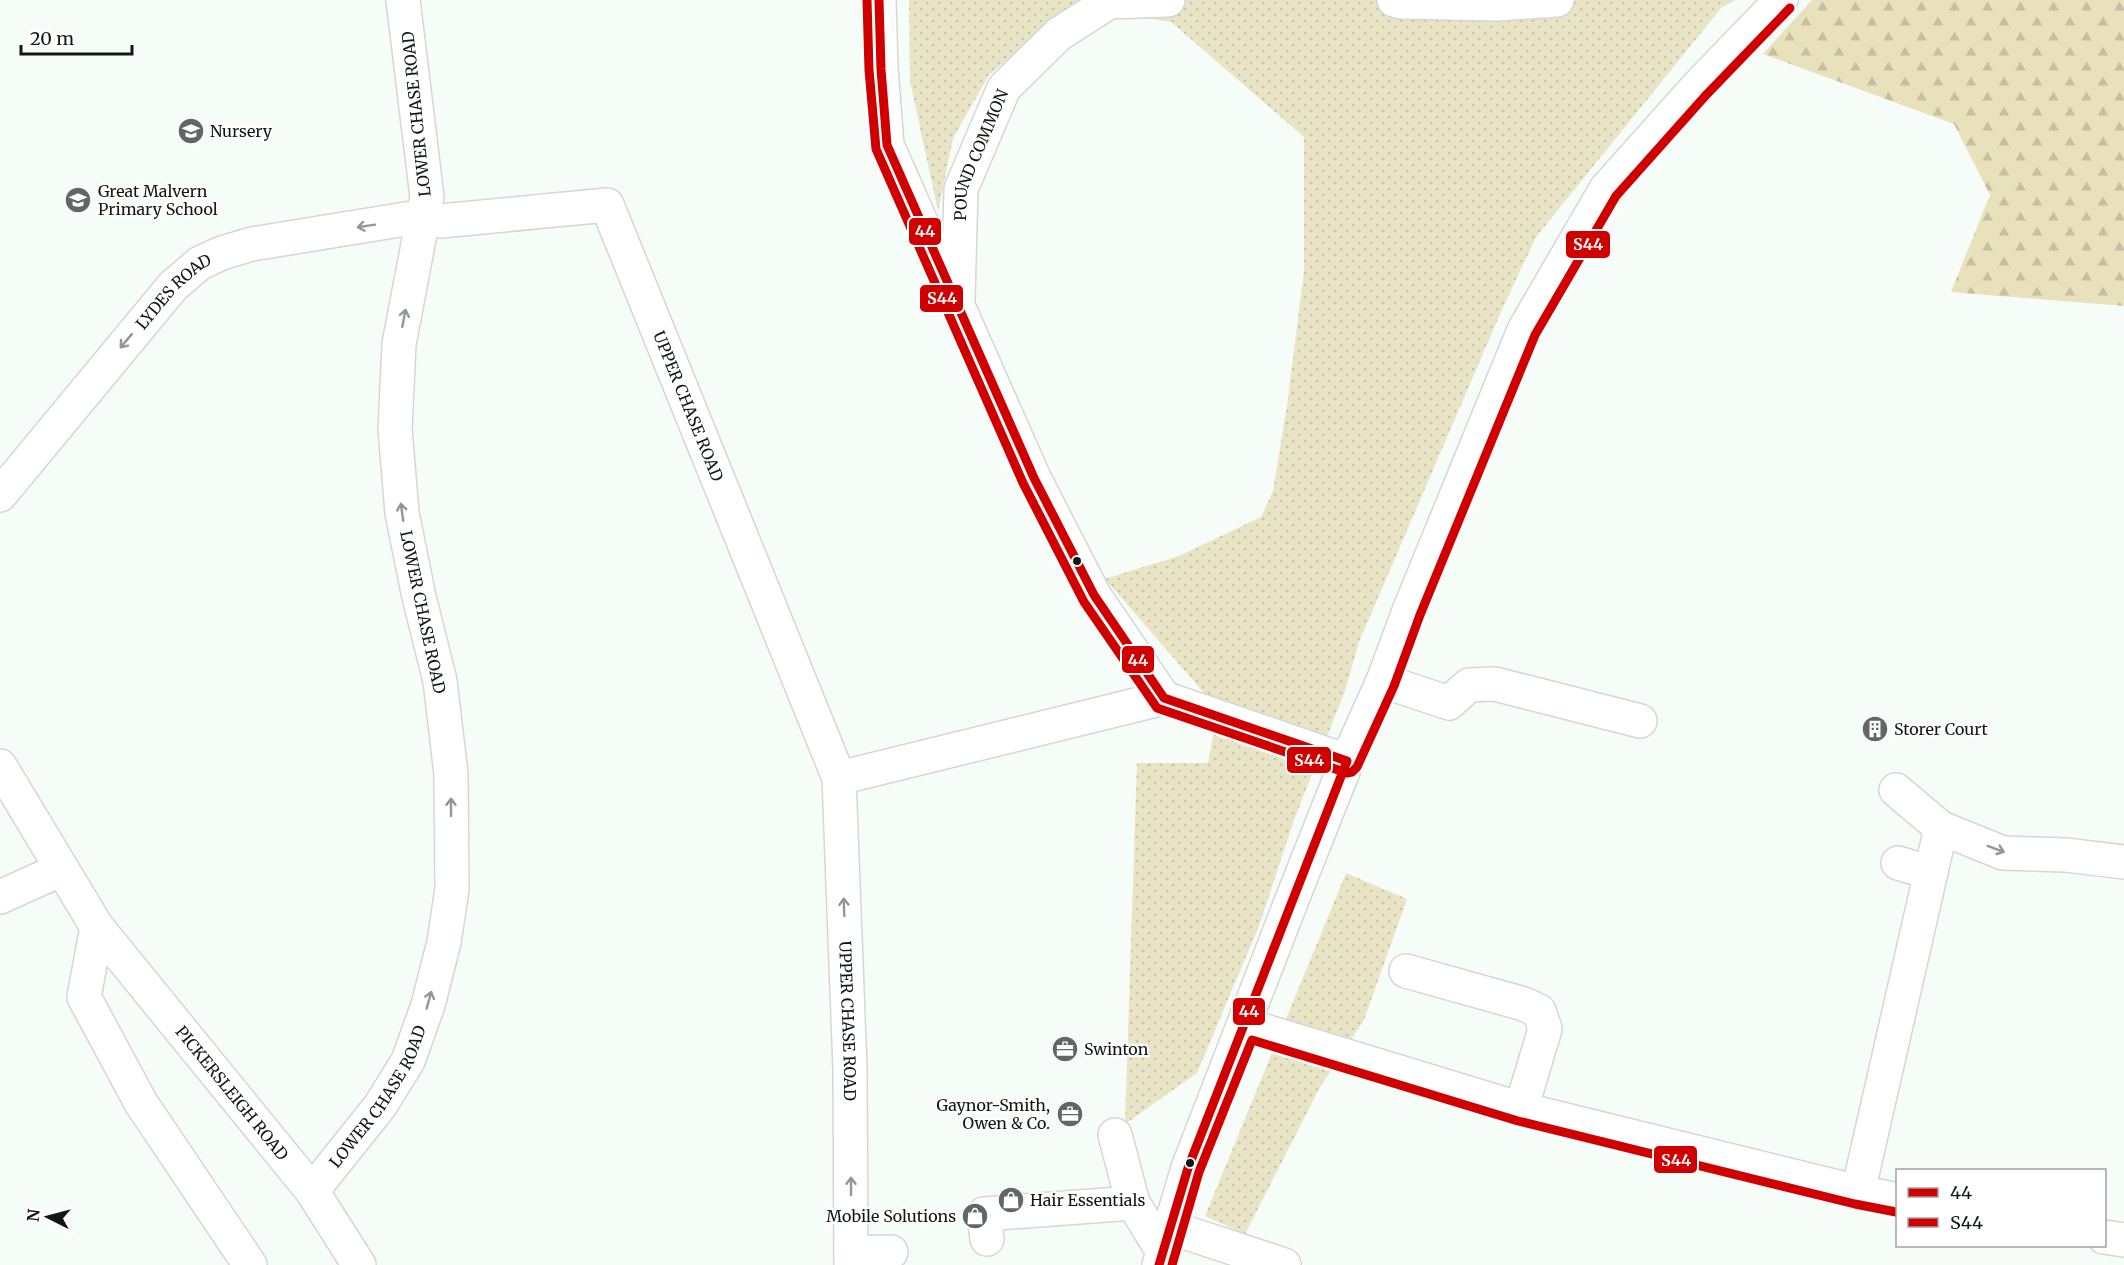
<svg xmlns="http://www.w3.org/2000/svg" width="2124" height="1265" font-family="Merriweather,serif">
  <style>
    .grass { fill: url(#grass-dots) }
    .forest { fill: url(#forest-firs) }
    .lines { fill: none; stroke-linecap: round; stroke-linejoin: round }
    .minor-casing { stroke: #d3d8d4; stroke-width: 36 }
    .major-casing { stroke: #d3d8d4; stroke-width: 36 }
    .minor { stroke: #fefffe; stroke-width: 33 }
    .major { stroke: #fefffe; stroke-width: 33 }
    .bus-1-casing { stroke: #fff; stroke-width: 14 }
    .bus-2-casing { stroke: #fff; stroke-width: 14 }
    .bus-1 { stroke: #d00000; stroke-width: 9 }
    .bus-2 { stroke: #d00000; stroke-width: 9 }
    .oneway { stroke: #939794 }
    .bus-dot { fill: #111713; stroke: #fff; stroke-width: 2 }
    .labels { text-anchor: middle; stroke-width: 4.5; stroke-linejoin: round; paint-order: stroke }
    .street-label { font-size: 16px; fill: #111713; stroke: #fff }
    .poi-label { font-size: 16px; fill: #111713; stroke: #fff; text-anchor: start }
    .line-badge { stroke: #fff; stroke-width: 2 }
    .badge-label { font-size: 16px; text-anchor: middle; font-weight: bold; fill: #fff }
  </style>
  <defs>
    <pattern id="grass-dots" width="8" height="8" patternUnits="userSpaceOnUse" patternTransform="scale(1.5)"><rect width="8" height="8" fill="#eae4c6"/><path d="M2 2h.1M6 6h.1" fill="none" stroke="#c8c3a9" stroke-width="1.8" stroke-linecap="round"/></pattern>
    <pattern id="forest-firs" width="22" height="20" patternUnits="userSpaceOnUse" patternTransform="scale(1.5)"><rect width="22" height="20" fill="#e9e1bb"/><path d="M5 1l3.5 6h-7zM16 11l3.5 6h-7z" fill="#c7c0a0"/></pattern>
  </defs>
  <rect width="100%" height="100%" fill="#f6fcf7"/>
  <path class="grass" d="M 909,0 L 1735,0 L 1722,7 L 1536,237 L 1500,314 L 1359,642 L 1345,691 L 1294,820 L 1259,926 L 1197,1073 L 1125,1124 L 1137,763 L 1208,763 L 1218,709 L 1105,579 L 1179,556 L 1261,517 L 1273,491 L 1287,406 L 1304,271 L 1304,137 L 1171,22 L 1072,5 L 989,75 L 953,138 L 938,211 L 910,81 Z
    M 1346,873 L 1407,899 L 1364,1020 L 1320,1087 L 1245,1234 L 1205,1216 Z"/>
  <path class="forest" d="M 1814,0 L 2124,0 L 2124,306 L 1951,292 L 1990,195 L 1954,124 L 1763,54 L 1811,1 Z"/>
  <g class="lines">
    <defs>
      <g id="minor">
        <path d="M 879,0 L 881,69 L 887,145 L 1034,478 L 1094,595 L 1164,698 L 1347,761"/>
        <path d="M 1394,0 L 1401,2 L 1497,4 L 1557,0"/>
        <path id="s1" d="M 958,299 L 961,189 L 1004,88 L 1059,34 L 1109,2 L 1168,0"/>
        <path id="s2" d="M 0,495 L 173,286 L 200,263 L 222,253 L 252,244 L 424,216 L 441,221 L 607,205 L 839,778 L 1164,698"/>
        <path d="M 1383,681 L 1449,703 L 1469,685 L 1495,684 L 1640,721"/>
        <path id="s3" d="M 839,778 L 850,1069 L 851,1265"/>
        <path d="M 1896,790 L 1941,828 L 2003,853 L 2066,855 L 2124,862"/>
        <path d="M 1898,863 L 1931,873"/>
        <path d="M 0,897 L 62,869"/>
        <path d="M 97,927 L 84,997 L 141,1103 L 250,1265"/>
        <path d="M 1406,971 L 1524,1004 L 1539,1011 L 1545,1029 L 1521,1109"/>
        <path d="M 1245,1025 L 1521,1109 L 1858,1192 L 1898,1200"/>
        <path d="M 1115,1135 L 1133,1203 L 1162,1250"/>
        <path id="s4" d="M 312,1191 L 380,1106 L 408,1061 L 428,1005 L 444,942 L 452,889 L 451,774 L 440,681 L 419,597 L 402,513 L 395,429 L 399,344 L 427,197 L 403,0"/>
        <path d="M 1858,1192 L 1941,828"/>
        <path d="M 1169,1227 L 1284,1265"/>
        <path d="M 2104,1237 L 2124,1240"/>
        <path d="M 987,1239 L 984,1214 L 1133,1203"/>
        <path d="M 851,1253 L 891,1252"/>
      </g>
      <g id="major">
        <path id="s5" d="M 0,766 L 97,927 L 312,1191 L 359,1265"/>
        <path d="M 1159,1265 L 1188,1168 L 1293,897 L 1347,761 L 1383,681 L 1409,611 L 1524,330 L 1606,189 L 1698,86 L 1781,0"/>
      </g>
    </defs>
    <use href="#minor" class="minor-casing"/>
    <use href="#major" class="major-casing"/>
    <use href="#minor" class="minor"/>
    <use href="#major" class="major"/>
    <defs>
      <path id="bus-1" d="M 879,0 L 881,69 L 887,145 L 1034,478 L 1094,595 L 1164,698 L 1347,761
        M 1159,1265 L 1188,1168 L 1347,761"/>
      <path id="bus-2" d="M 867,0 L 869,70 L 876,149 L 1023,483 L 1084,602 L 1157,708 L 1347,773 L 1352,772 L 1357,767 L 1394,686 L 1420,615 L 1535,335 L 1616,196 L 1707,94 L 1790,8
        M 1172,1265 L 1199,1172 L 1252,1040 L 1518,1121 L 1855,1204 L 1896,1212"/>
    </defs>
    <use href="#bus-1" class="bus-1-casing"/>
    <use href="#bus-2" class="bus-2-casing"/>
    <use href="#bus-1" class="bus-1"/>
    <use href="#bus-2" class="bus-2"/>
  </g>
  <defs><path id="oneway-shaft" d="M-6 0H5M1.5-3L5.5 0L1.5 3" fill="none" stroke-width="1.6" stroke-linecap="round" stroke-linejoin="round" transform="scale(1.5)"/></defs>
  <g class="oneway">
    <use href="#oneway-shaft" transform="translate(366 226) rotate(171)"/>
    <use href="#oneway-shaft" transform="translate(404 318) rotate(-79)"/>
    <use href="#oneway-shaft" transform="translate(126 341) rotate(130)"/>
    <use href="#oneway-shaft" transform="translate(402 512) rotate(-98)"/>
    <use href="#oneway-shaft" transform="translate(451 807) rotate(-90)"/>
    <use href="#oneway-shaft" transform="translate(1996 849) rotate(20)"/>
    <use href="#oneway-shaft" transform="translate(844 907) rotate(-92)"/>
    <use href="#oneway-shaft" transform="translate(429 1000) rotate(-74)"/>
    <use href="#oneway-shaft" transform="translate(851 1186) rotate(-90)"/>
  </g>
  <defs>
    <symbol id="school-disc" viewBox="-11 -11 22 22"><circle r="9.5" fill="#616763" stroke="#fff"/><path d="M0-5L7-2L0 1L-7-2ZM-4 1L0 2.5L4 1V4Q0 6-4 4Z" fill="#fff"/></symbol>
    <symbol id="building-disc" viewBox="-11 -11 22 22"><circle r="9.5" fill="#616763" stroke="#fff"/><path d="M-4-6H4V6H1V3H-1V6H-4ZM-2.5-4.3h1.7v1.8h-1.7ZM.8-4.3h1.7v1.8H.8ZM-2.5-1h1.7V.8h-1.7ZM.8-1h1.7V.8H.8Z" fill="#fff"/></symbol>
    <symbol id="office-disc" viewBox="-11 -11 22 22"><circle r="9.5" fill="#616763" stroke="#fff"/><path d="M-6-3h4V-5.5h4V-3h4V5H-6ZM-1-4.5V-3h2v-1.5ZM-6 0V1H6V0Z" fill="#fff"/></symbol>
    <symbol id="shop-disc" viewBox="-11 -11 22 22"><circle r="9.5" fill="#616763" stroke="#fff"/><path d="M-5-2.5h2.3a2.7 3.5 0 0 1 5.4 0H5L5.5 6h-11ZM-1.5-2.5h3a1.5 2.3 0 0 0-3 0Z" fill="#fff"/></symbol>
  </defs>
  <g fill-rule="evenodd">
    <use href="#school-disc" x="176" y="116" width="30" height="30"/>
    <use href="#school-disc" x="63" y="185" width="30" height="30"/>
    <use href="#building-disc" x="1860" y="714" width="30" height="30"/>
    <use href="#office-disc" x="1050" y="1034" width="30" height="30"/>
    <use href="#office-disc" x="1055" y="1099" width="30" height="30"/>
    <use href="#shop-disc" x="996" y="1185" width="30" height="30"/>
    <use href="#shop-disc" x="960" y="1201" width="30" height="30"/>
  </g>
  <g class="bus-dot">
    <circle cx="1077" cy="561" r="5"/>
    <circle cx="1190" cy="1163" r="5"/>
  </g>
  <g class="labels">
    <g class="street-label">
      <text transform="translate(416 114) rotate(-96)" y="6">LOWER CHASE ROAD</text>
      <text dy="6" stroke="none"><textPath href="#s1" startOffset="148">POUND COMMON</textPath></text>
      <text dy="6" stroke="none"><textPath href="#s2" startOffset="268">LYDES ROAD</textPath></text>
      <text dy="6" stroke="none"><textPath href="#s2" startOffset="938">UPPER CHASE ROAD</textPath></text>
      <text transform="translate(423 612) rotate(78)" y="6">LOWER CHASE ROAD</text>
      <text dy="6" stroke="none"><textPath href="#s3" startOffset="243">UPPER CHASE ROAD</textPath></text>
      <text dy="6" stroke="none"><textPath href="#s5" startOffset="402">PICKERSLEIGH ROAD</textPath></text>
      <text dy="6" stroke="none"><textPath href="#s4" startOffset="116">LOWER CHASE ROAD</textPath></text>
    </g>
    <g class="poi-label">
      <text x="210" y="137">Nursery</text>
      <text x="98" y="197">Great Malvern<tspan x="98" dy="18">Primary School</tspan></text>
      <text x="1894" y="735">Storer Court</text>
      <text x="1084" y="1055">Swinton</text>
      <text x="1050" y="1111" text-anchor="end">Gaynor-Smith,<tspan x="1050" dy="18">Owen &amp; Co.</tspan></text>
      <text x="1030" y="1206">Hair Essentials</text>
      <text x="956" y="1222" text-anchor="end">Mobile Solutions</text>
    </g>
  </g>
  <g class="line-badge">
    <rect x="908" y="217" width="34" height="29" rx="6" fill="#d00000"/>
    <rect x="1565" y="230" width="46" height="29" rx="6" fill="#d00000"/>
    <rect x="919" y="284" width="45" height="29" rx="6" fill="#d00000"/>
    <rect x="1121" y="645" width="34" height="29" rx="6" fill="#d00000"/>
    <rect x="1286" y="746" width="46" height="28" rx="6" fill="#d00000"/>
    <rect x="1232" y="997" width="34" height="29" rx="6" fill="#d00000"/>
    <rect x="1653" y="1145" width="45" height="29" rx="6" fill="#d00000"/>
  </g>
  <g class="badge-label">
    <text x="925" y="237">44</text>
    <text x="1588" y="250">S44</text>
    <text x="942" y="304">S44</text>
    <text x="1138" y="666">44</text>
    <text x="1309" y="766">S44</text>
    <text x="1249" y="1017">44</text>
    <text x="1676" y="1166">S44</text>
  </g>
  <rect x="1896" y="1169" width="210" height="78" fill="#ffffff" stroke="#a0a2a1" stroke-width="1.5"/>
  <rect x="1908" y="1188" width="30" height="9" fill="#d00000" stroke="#a0a2a1" stroke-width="1.5"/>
  <text x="1950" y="1199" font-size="18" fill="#111713">44</text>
  <rect x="1908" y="1218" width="30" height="9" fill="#d00000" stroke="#a0a2a1" stroke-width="1.5"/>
  <text x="1950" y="1229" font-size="18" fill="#111713">S44</text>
  <g transform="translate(48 1217) rotate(276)" stroke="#ffffff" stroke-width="4.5" paint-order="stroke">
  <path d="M0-4.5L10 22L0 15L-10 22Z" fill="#111713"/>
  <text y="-9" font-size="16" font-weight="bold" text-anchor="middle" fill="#111713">N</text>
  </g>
  <path d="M21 45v9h111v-9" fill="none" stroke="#111713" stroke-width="3"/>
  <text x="30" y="45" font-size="18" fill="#111713" stroke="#ffffff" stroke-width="4.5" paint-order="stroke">20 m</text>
</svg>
